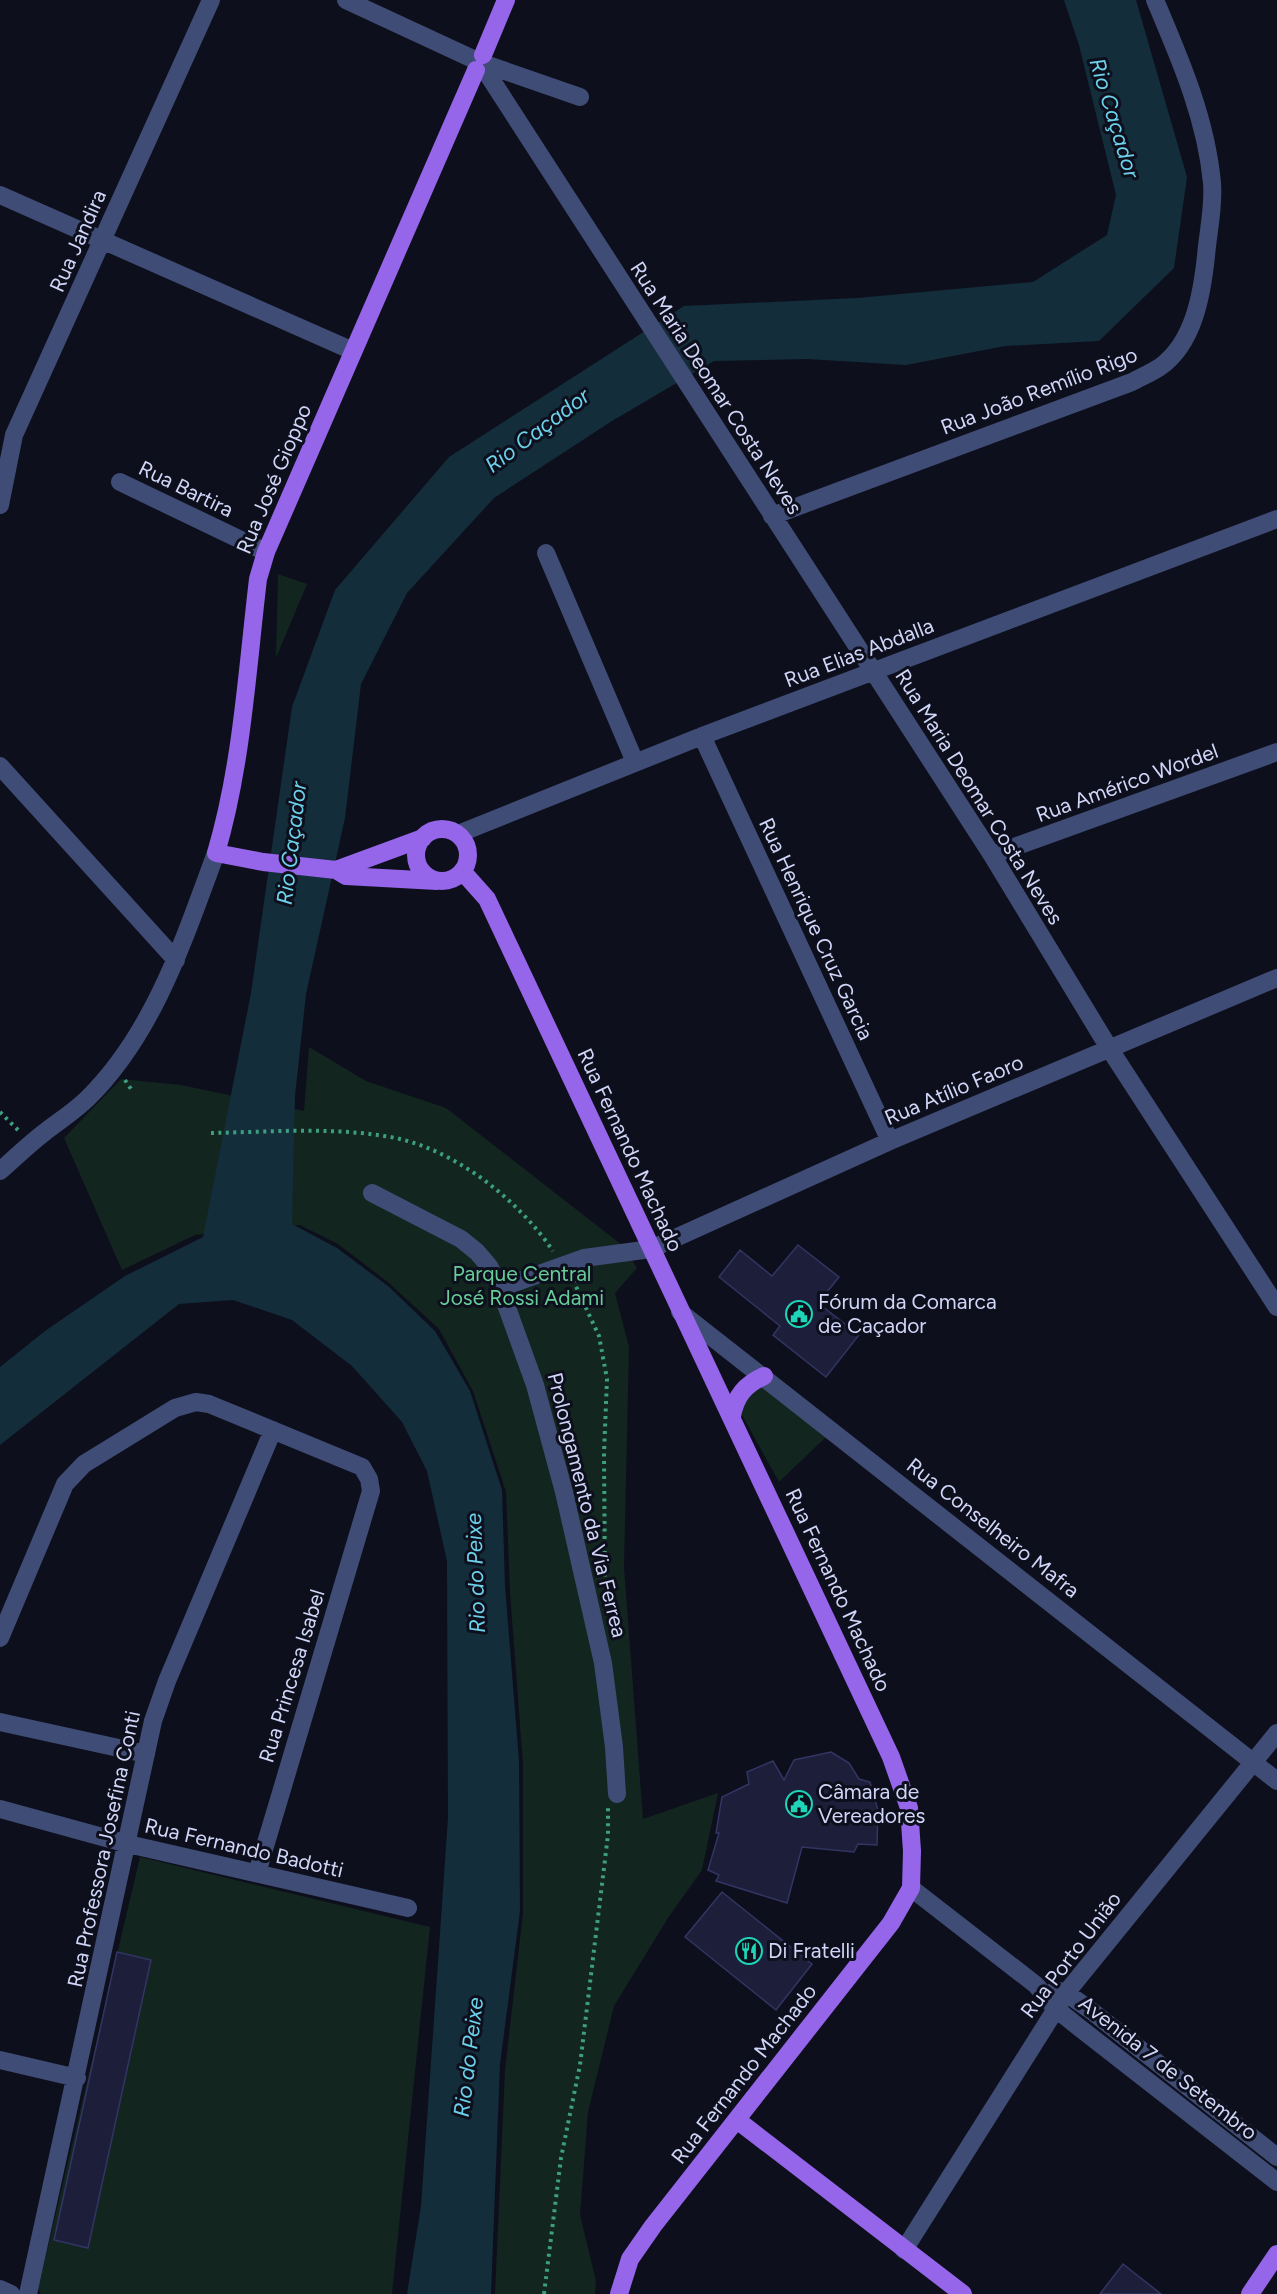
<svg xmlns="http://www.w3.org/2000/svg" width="1277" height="2294" font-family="Figtree,sans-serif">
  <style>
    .green { fill: #12251f }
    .water { fill: #132d3b }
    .building { fill: #1d1f3a; stroke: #323563; stroke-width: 1.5 }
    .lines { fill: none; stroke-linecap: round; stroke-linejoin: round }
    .path { stroke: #3d9f7f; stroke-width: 4; stroke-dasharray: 3 4.5; stroke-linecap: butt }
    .minor { stroke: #3f4c75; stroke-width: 18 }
    .major { stroke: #9565ea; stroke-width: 18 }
    .labels { text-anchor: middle; stroke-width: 6; stroke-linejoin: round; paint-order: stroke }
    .street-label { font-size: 21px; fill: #d0d6f8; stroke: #0e0f1c }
    .park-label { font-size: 21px; fill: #66cd98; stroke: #0e0f1c }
    .poi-label { font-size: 21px; fill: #d0d6f8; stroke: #0e0f1c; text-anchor: start }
    .water-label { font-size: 22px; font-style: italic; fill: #6cd1ea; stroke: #0e0f1c }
  </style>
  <rect width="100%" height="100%" fill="#0e0f1c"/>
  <path class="green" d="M 278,574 L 307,584 L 276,658 Z
    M 309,1047 L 366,1081 L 446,1108 L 622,1245 L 637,1268 L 615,1293 L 629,1347 L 624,1567 L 643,1819 L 718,1793 L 702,1870 L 668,1918 L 614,2006 L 588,2112 L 580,2215 L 596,2281 L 595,2294 L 495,2294 L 505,2070 L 523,1913 L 523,1765 L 510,1592 L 506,1492 L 473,1391 L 439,1329 L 389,1283 L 338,1244 L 300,1225 L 195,1235 L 122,1270 L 64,1138 L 121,1079 L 181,1085 L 304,1111 Z
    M 754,1385 L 768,1389 L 826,1437 L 779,1482 L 742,1415 L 741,1397 Z
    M 140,1857 L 430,1927 L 392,2294 L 41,2294 L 38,2289 Z"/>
  <path class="water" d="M 1064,0 L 1136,0 L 1187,177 L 1174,268 L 1099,341 L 1005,346 L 906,365 L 807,359 L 714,361 L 612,421 L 494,498 L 407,593 L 361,684 L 345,818 L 306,994 L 295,1096 L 292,1224 L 337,1248 L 388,1286 L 435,1331 L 470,1391 L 502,1490 L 505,1586 L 519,1761 L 520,1911 L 500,2064 L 491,2294 L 407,2294 L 421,2206 L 448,1818 L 447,1561 L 427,1471 L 402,1422 L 352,1366 L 292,1320 L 233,1300 L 179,1304 L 0,1445 L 0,1367 L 45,1331 L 125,1276 L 203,1237 L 251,993 L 292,707 L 335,590 L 449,457 L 684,306 L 857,298 L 1033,282 L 1107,235 L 1116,195 L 1079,45 Z"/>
  <path class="building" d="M 798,1245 L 839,1277 L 818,1303 L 859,1335 L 826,1377 L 773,1335 L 780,1326 L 719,1277 L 740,1250 L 772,1276 Z
    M 831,1752 L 849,1763 L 859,1779 L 870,1782 L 878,1810 L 877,1845 L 858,1844 L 854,1852 L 802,1847 L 787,1903 L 716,1881 L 719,1875 L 708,1870 L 719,1833 L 716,1833 L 722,1797 L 749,1784 L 747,1772 L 773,1761 L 784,1780 L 794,1760 Z
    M 722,1892 L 812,1964 L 776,2010 L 685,1937 Z
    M 117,1952 L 151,1960 L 88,2248 L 54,2240 Z
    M 1123,2264 L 1161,2294 L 1100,2294 Z"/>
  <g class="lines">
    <path class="path" d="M 125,1080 L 131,1089
      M 0,1112 L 20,1132
      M 211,1133 C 268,1132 328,1127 384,1136 C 450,1145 517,1198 553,1251
      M 573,1280 L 599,1336 L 607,1379 L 604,1453 L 605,1586
      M 544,2294 L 561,2158 L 580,2065 L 608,1835 L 608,1807"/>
    <path class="minor" d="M 346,0 L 473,59
      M 488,65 L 580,97
      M 485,70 L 992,855 L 1109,1048 L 1277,1307
      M 0,195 L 353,351
      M 120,482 L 266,552
      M 0,505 L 14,435 L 211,0
      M 772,516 L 1132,382 C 1141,377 1151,373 1160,367 C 1194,343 1202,294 1206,256 C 1208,231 1214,208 1212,183 C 1206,118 1180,59 1155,0
      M 546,553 L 635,762
      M 702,736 L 890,1141
      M 0,766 L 176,960
      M 458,834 L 702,736 L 1277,519
      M 992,855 L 1277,752
      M 0,1171 C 15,1158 29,1144 45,1132 C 59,1121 75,1111 88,1098 C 154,1033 184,939 216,853
      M 372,1193 L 461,1239 L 477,1252 L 489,1266 L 500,1288 L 535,1385 L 564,1492 L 603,1663 L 614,1747 L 617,1794
      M 500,1288 L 584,1258 L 651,1249 L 890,1141 L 1277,978
      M 680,1312 L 1277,1781
      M 0,1638 L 65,1484 L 84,1464 L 175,1408 L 196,1402 L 209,1404 L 362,1467 L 369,1479 L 371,1491 L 257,1873
      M 0,1722 L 146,1754
      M 0,1809 L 128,1844 L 408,1908
      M 911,1888 L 1036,1985 L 1055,2008 L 1076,2025 L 1277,2182
      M 1055,1990 L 1066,1993 L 1089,2009 L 1277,2157
      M 0,2060 L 77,2078
      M 904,2250 L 1066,1993 L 1277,1733
      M 0,2289 L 11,2294
      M 28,2294 L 153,1721 L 167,1681 L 273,1430"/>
    <path class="major" d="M 483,55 L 506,0
      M416 855a26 26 0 1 1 52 0a26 26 0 1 1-52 0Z
      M 423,838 L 336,870 L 263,862 L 216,853 C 242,765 247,671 258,579 L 266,552 L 476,70
      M 336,870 L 346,876 L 437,881
      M 463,872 L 487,899 C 621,1185 757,1471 891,1757 L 909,1808 L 912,1851 L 911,1888 L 891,1923 L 653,2226 L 630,2259 L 619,2294
      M 732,1416 C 736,1395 745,1385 764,1376
      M 737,2120 L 963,2294
      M 1250,2294 L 1277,2254"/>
  </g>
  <defs>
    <symbol id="civic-ring" viewBox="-11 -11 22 22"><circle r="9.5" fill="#0e0f1c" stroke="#1ed6b7" stroke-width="1.5"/><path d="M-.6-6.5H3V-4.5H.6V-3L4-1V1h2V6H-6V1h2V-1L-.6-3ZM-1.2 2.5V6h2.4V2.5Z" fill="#1ed6b7"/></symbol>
    <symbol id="restaurant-ring" viewBox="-11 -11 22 22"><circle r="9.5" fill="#0e0f1c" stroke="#1ed6b7" stroke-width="1.5"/><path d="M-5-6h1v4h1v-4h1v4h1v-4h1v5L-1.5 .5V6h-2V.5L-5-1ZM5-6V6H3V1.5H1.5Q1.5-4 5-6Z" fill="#1ed6b7"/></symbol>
  </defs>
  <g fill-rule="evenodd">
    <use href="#civic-ring" x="784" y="1299" width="30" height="30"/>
    <use href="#civic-ring" x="784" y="1789" width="30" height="30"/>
    <use href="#restaurant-ring" x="734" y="1936" width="30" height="30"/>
  </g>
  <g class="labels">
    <g class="street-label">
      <text transform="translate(78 241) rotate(-66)" y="7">Rua Jandira</text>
      <text transform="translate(716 388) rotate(57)" y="7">Rua Maria Deomar Costa Neves</text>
      <text transform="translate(1039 391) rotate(-21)" y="7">Rua João Remílio Rigo</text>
      <text transform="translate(274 479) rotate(-67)" y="7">Rua José Gioppo</text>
      <text transform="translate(186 489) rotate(26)" y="7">Rua Bartira</text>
      <text transform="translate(859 653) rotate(-21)" y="7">Rua Elias Abdalla</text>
      <text transform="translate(1127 783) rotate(-20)" y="7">Rua Américo Wordel</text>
      <text transform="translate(979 797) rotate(58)" y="7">Rua Maria Deomar Costa Neves</text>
      <text transform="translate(816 929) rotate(65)" y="7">Rua Henrique Cruz Garcia</text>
      <text transform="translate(954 1090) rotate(-23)" y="7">Rua Atílio Faoro</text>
      <text transform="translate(630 1150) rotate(65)" y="7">Rua Fernando Machado</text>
      <text transform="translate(587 1505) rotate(76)" y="7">Prolongamento da Via Ferrea</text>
      <text transform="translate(993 1528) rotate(38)" y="7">Rua Conselheiro Mafra</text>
      <text transform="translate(838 1590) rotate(65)" y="7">Rua Fernando Machado</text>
      <text transform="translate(292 1676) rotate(-73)" y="7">Rua Princesa Isabel</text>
      <text transform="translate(244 1848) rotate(13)" y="7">Rua Fernando Badotti</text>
      <text transform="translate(104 1849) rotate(-78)" y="7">Rua Professora Josefina Conti</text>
      <text transform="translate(1071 1955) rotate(-53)" y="7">Rua Porto União</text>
      <text transform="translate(1168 2068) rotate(38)" y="7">Avenida 7 de Setembro</text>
      <text transform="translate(744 2074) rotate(-52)" y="7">Rua Fernando Machado</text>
    </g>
    <g class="park-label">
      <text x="522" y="1281">Parque Central<tspan x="522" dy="24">José Rossi Adami</tspan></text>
    </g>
    <g class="poi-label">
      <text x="818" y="1309">Fórum da Comarca<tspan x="818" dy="24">de Caçador</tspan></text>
      <text x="818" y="1799">Câmara de<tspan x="818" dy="24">Vereadores</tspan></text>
      <text x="768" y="1958">Di Fratelli</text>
    </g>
    <g class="water-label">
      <text transform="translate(1115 118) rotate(73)" y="8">Rio Caçador</text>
      <text transform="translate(537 430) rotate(-37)" y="8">Rio Caçador</text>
      <text transform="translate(291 843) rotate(-83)" y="8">Rio Caçador</text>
      <text transform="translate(475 1573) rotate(-92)" y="8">Rio do Peixe</text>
      <text transform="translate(468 2057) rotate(-83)" y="8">Rio do Peixe</text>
    </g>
  </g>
</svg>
